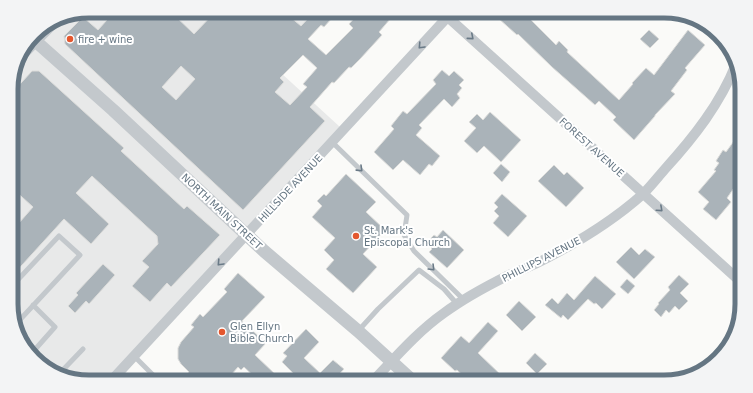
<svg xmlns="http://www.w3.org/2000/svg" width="753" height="393" font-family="'DejaVu Sans',sans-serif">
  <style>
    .built { fill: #e8e9e9 }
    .building { fill: #aab3b9; stroke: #dcdcda; fill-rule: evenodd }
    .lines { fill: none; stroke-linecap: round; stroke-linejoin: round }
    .service { stroke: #c3c8cc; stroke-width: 5 }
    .minor { stroke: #c3c8cc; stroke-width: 10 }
    .tertiary { stroke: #c3c8cc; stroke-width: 13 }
    .oneway { stroke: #6a7a87 }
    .poi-dot { fill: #e4572e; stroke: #fff; stroke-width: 1.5 }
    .labels { text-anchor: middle; stroke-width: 4; stroke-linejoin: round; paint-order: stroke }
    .poi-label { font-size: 10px; fill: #657683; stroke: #fff; text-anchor: start }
    .street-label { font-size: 10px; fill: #657683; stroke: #fff }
    .rim { fill: none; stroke: #657683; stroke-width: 5 }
  </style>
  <rect width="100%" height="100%" fill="#fafaf8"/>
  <path class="built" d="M 89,11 L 295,11 L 306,21 L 269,62 L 340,127 L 247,229 L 43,41 L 67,15 Z
    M 38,46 L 241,234 L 105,382 L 89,382 L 55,374 L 27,351 L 12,314 L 11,84 L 15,70 Z"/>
  <path class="building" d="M 115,11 L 170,11 L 194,34 L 216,11 L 283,11 L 301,26 L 315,11 L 324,11 L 332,18 L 324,27 L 321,25 L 308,39 L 326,55 L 353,28 L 349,24 L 361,11 L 397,11 L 379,32 L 382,35 L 360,59 L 351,68 L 349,67 L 334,83 L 332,82 L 310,107 L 325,121 L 243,210 L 65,44 L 64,36 L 83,17 L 98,30 ZM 303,55 L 317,68 L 303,84 L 307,87 L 290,105 L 275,92 L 284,82 L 280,78 ZM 181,66 L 195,79 L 176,100 L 162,87 Z
    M 505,11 L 537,11 L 530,19 L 556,45 L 559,41 L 568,50 L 567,52 L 619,100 L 633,84 L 632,83 L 646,68 L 654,75 L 688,30 L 705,45 L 685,68 L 687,70 L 671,91 L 675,94 L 655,115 L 655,116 L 634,140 L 613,120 L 616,117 L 599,101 L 595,105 L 552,67 L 518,34 L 517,35 L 498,18 Z
    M 649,30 L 659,39 L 650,48 L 640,39 Z
    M 442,70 L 449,76 L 454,71 L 464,80 L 459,85 L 462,88 L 457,94 L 460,98 L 452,107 L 444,99 L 419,125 L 422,128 L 416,135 L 440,156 L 432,166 L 429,164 L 420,175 L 403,160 L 393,170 L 374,152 L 394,129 L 391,126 L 403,111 L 407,114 L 436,84 L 433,80 Z
    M 32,71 L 39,71 L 124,148 L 121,151 L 184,209 L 187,206 L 220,235 L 171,287 L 167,283 L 150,302 L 132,286 L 149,267 L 142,261 L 158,244 L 157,236 L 92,176 L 76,193 L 109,224 L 91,244 L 64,219 L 12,276 L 12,231 L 33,207 L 11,187 L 11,94 Z
    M 490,112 L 521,140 L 501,162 L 484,146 L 477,153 L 464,141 L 476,128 L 469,122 L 477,114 L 483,120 Z
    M 742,130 L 742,185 L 738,182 L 727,198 L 731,202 L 716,220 L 703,209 L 709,202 L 698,192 L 716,171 L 714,170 L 719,163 L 716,161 L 723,150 L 726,152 Z
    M 501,164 L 510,172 L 502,182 L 493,173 Z
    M 554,165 L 564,175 L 567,172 L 584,188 L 566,207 L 538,181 Z
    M 346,174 L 376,202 L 366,212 L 385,230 L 363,254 L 377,267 L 353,293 L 326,269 L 334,260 L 324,250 L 335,238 L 312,217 L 322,206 L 317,201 L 324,194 L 326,196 Z
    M 502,194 L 527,216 L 508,237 L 493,223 L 499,216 L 494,211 L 498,207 L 494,203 Z
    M 443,230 L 464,250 L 447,268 L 429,252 L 432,249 L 426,243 L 434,235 L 437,237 Z
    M 631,247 L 639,255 L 645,249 L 655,257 L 634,279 L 616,262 Z
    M 103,264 L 115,275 L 89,304 L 86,301 L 75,313 L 68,306 L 78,295 L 76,293 Z
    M 238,273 L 265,297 L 242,321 L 266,343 L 255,355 L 276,375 L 269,382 L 260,382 L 244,367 L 241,370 L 238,367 L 225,382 L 180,382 L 189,372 L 181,364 L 178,359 L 178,348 L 181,342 L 194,327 L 191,325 L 200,314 L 203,317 L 227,292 L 224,289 Z
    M 679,275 L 689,284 L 680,293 L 688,301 L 679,310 L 675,306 L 669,313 L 666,310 L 661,317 L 654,310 L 659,304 L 658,303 L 670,290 L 668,287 Z
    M 595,276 L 616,294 L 602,309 L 596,303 L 594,304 L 588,299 L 568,320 L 563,315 L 561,318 L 545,305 L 552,298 L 558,304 L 567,293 L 574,300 Z
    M 627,279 L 635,286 L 628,294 L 620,287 Z
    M 519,301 L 536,317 L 522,331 L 506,315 Z
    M 488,322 L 498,331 L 478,353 L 502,376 L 497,382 L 470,382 L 457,370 L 455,371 L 441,358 L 461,336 L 469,343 Z
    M 306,329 L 319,342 L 304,358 L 320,373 L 333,360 L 344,369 L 332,382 L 302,382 L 282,362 L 287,356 L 283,353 Z
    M 535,353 L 547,364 L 537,374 L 526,363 Z"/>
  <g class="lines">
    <path class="service" d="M 332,142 L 407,215 L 404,235 L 414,251 L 464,300
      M 12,286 L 59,236 L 80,255 L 16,324
      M 359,330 L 378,309 L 419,270 L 444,289 L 457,304
      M 31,354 L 55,327 L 33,305
      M 134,356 L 160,382
      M 58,375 L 83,349"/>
    <path class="minor" d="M 441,11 L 742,283
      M 17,61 L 60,17
      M 110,382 L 453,11
      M 372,382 C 395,358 417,332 444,313 C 463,299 485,287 507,276 C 519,270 533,266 545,259 C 580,241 614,220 643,194 C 651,186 658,177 665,169 C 694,137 720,104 736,64"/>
    <path class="tertiary" d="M 32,38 L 113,110 L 264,251 L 358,331 L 414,382"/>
  </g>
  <defs><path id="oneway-chevron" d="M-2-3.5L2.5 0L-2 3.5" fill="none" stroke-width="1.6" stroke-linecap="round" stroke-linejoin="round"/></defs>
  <g class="oneway">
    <use href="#oneway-chevron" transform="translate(471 37) rotate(41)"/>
    <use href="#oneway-chevron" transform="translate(421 46) rotate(133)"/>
    <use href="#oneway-chevron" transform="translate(360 169) rotate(44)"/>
    <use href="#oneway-chevron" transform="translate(660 209) rotate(42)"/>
    <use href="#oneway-chevron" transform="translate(220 263) rotate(133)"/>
    <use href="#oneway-chevron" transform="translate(432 268) rotate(45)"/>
  </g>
  <g class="poi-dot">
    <circle cx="70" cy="39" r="4"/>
    <circle cx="356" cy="236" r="4"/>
    <circle cx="222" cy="332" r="4"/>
  </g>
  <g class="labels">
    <g class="poi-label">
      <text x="78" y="43">fire + wine</text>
      <text x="364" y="234">St. Mark's<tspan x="364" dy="12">Episcopal Church</tspan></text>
      <text x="230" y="330">Glen Ellyn<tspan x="230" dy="12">Bible Church</tspan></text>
    </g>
    <g class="street-label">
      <text transform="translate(592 147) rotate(42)" y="4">FOREST AVENUE</text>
      <text transform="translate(290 188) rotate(-47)" y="4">HILLSIDE AVENUE</text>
      <text transform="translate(222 211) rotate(43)" y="4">NORTH MAIN STREET</text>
      <text transform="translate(541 259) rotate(-27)" y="4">PHILLIPS AVENUE</text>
    </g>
  </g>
  <path d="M0 0H753V393H0ZM89 18H664A71 71 0 0 1 735 89V304A71 71 0 0 1 664 375H89A71 71 0 0 1 18 304V89A71 71 0 0 1 89 18Z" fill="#f3f4f5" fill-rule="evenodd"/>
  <path class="rim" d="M89 18H664A71 71 0 0 1 735 89V304A71 71 0 0 1 664 375H89A71 71 0 0 1 18 304V89A71 71 0 0 1 89 18Z"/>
</svg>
